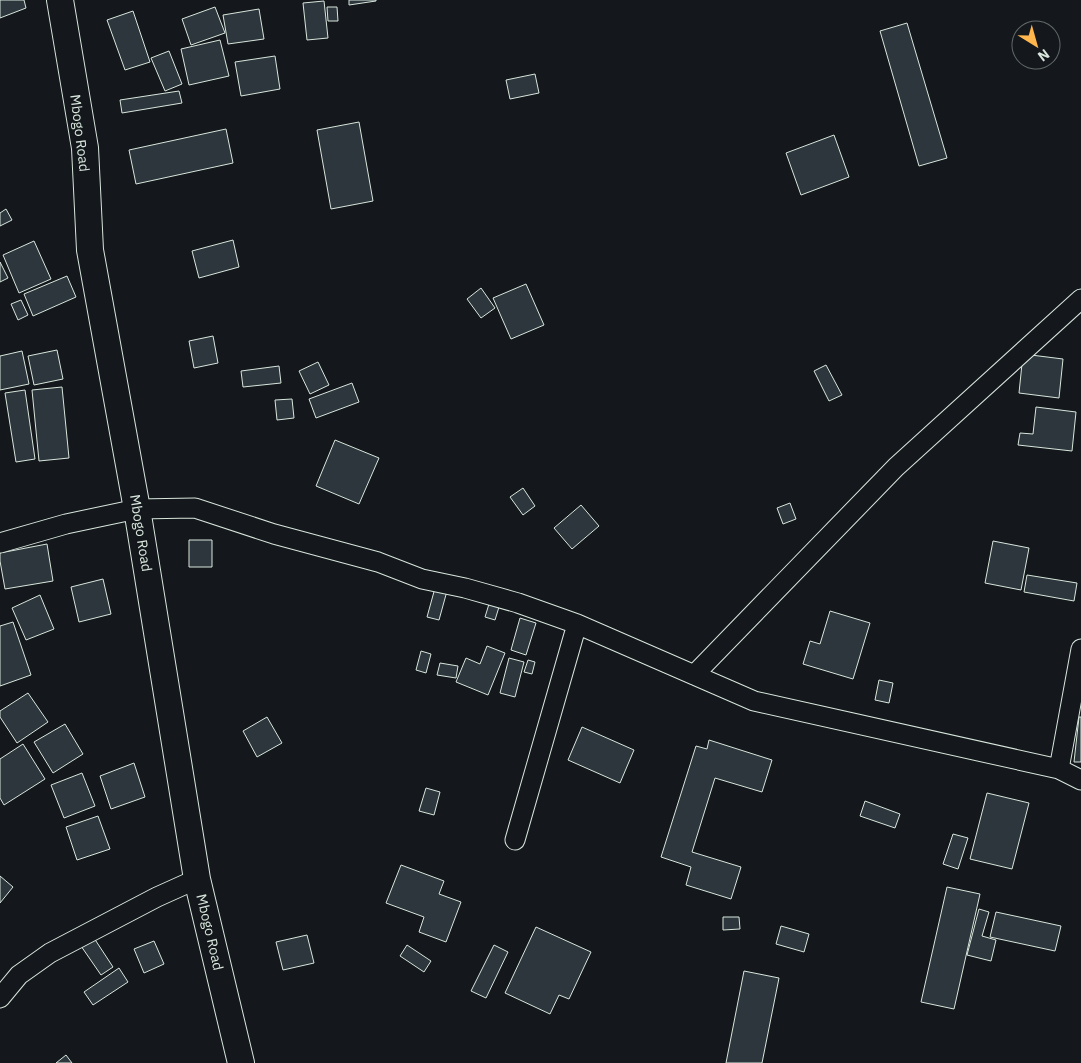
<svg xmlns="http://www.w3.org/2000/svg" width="1081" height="1063" font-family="'IBM Plex Sans',sans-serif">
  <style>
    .building { fill: #2c363c; stroke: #d8e6dc }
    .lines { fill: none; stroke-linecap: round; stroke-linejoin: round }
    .street-casing { stroke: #d8e6dc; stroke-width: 21 }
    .secondary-casing { stroke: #d8e6dc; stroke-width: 28 }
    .street { stroke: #14181c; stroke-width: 19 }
    .secondary { stroke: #14181c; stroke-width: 26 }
    .labels { text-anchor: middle; stroke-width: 4; stroke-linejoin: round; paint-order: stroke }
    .street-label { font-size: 14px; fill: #d8e6dc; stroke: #14181c }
  </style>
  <rect width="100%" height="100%" fill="#14181c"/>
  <path class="building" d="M 0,0 L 24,0 L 26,8 L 0,18 Z
    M 349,0 L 376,0 L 376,1 L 349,5 Z
    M 324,1 L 328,38 L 307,40 L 303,3 Z
    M 215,7 L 225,33 L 191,45 L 182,19 Z
    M 327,7 L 337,7 L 338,21 L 328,21 Z
    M 259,9 L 264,39 L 228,44 L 223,15 Z
    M 133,11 L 150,62 L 125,70 L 107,20 Z
    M 907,23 L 947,158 L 919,166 L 880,31 Z
    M 220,40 L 229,76 L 189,85 L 181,49 Z
    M 169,51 L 182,84 L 165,91 L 151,58 Z
    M 275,56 L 280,89 L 241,96 L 235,62 Z
    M 535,74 L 539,93 L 510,99 L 506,80 Z
    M 179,91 L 182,103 L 122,113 L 120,100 Z
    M 359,122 L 373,201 L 331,209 L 317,130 Z
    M 226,129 L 233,163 L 136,184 L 129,150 Z
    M 834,135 L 849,177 L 801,195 L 786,153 Z
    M 6,209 L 12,220 L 0,226 L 0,213 Z
    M 233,240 L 239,267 L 199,278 L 192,251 Z
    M 34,241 L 51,279 L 19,293 L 3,255 Z
    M 0,262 L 8,278 L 0,282 Z
    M 67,276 L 76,297 L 33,316 L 24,294 Z
    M 526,284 L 544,325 L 511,339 L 493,298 Z
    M 481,288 L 495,308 L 481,318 L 467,299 Z
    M 21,300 L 28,315 L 18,320 L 11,304 Z
    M 213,336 L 218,363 L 194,368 L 189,341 Z
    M 57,350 L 63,379 L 34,385 L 28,356 Z
    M 22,351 L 29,384 L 0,390 L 0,356 Z
    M 1023,354 L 1063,359 L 1059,398 L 1019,393 Z
    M 318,362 L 329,385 L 310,394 L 299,371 Z
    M 826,365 L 842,395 L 829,401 L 814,371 Z
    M 279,366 L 281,383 L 243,387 L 241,371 Z
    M 352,383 L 359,402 L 316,418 L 309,399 Z
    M 62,387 L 69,458 L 39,461 L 32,390 Z
    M 25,390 L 35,459 L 16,462 L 5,393 Z
    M 292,399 L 294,418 L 277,420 L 275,400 Z
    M 1036,407 L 1076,412 L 1072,451 L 1018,445 L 1020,433 L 1033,434 Z
    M 335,440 L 379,458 L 359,504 L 316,486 Z
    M 523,488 L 535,506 L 523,515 L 510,497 Z
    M 790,503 L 796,519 L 783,524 L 777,508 Z
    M 581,505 L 599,526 L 572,549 L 554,528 Z
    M 189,540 L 212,540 L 212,567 L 189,567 Z
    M 993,541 L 1029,548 L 1021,590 L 985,583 Z
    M 47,544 L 53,581 L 5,589 L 0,561 L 0,553 Z
    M 1027,575 L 1077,583 L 1074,601 L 1024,592 Z
    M 103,579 L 111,614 L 79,622 L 71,587 Z
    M 435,588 L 447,591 L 439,620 L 427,617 Z
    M 40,595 L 54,629 L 26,640 L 12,608 Z
    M 489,604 L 499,607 L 495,620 L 485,617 Z
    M 830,611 L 870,623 L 853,679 L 803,664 L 810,641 L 820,644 Z
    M 520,618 L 536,623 L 526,655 L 511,650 Z
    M 13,622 L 31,675 L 0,686 L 0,626 Z
    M 487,646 L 505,653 L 488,695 L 456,682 L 466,658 L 480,664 Z
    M 421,651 L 431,654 L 426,673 L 416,670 Z
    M 509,658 L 524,662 L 515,697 L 500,693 Z
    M 528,660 L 535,662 L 532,674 L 524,672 Z
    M 440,663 L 458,666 L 456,678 L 437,675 Z
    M 879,680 L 893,683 L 889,703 L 875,700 Z
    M 28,693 L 48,722 L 17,743 L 0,717 L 0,711 Z
    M 267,717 L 282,743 L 257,757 L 243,731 Z
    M 1079,717 L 1081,717 L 1081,762 L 1074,762 Z
    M 65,724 L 83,754 L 53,773 L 34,742 Z
    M 582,727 L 634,750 L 620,783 L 568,760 Z
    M 709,740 L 772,760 L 762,792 L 715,778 L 692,852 L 741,867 L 731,899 L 686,885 L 691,867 L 661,857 L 696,746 L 707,749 Z
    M 23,744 L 45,779 L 4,805 L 0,798 L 0,759 Z
    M 134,763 L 145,797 L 111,809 L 100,776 Z
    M 82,773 L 95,806 L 64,818 L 51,785 Z
    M 426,788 L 440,792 L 434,815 L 419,811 Z
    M 987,793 L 1029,803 L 1012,869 L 970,859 Z
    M 865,801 L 900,814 L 895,828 L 860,816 Z
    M 98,816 L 110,849 L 77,860 L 66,827 Z
    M 953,834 L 968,838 L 958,869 L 943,864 Z
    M 401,865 L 444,881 L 439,894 L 461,902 L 446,942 L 419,932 L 424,917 L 386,903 Z
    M 0,876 L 13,887 L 0,903 Z
    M 947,887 L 980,894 L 954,1009 L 921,1002 Z
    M 979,909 L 989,912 L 982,936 L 996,940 L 991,961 L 967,955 Z
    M 996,912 L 1061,926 L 1055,951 L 990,937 Z
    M 723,917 L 739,917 L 740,929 L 723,930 Z
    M 781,926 L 809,934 L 804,952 L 776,944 Z
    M 536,927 L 591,952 L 569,999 L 559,995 L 550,1014 L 505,993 Z
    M 307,935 L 314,963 L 283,970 L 276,942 Z
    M 94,938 L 113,967 L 101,975 L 81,946 Z
    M 154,941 L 164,964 L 144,973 L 134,949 Z
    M 407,945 L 431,961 L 424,972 L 400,956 Z
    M 494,945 L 508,952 L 486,998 L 471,991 Z
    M 119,968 L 128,982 L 93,1005 L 84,992 Z
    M 744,971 L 779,978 L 762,1063 L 726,1063 Z
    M 66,1055 L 72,1063 L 56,1063 Z"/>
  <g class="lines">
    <defs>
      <path id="street" d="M 0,543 L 66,524 L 137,509 L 195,508 L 274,534 L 378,562 L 422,579 L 465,588 L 518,603 L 577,624 L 754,701 L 1059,769 L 1081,780
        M 694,675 L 896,467 L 1081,299
        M 1059,769 L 1081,649
        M 515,840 L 577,624
        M 0,998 L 19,975 L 50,953 L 157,897 L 197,879"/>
      <path id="secondary" d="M 60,0 L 85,148 L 90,250 L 137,509 L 197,879 L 241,1063"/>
    </defs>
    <use href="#street" class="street-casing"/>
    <use href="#secondary" class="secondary-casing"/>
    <use href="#street" class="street"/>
    <use href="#secondary" class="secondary"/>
  </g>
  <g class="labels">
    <g class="street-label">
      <text transform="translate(80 133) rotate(83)" y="5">Mbogo Road</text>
      <text transform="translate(141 533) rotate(81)" y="5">Mbogo Road</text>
      <text transform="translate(210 932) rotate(77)" y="5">Mbogo Road</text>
    </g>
  </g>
  <g transform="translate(1036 45) rotate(143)"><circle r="24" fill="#14181c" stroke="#626a69"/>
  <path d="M0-4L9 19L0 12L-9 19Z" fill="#ffb74d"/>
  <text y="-8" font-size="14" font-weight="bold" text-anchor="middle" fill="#d8e6dc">N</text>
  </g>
</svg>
